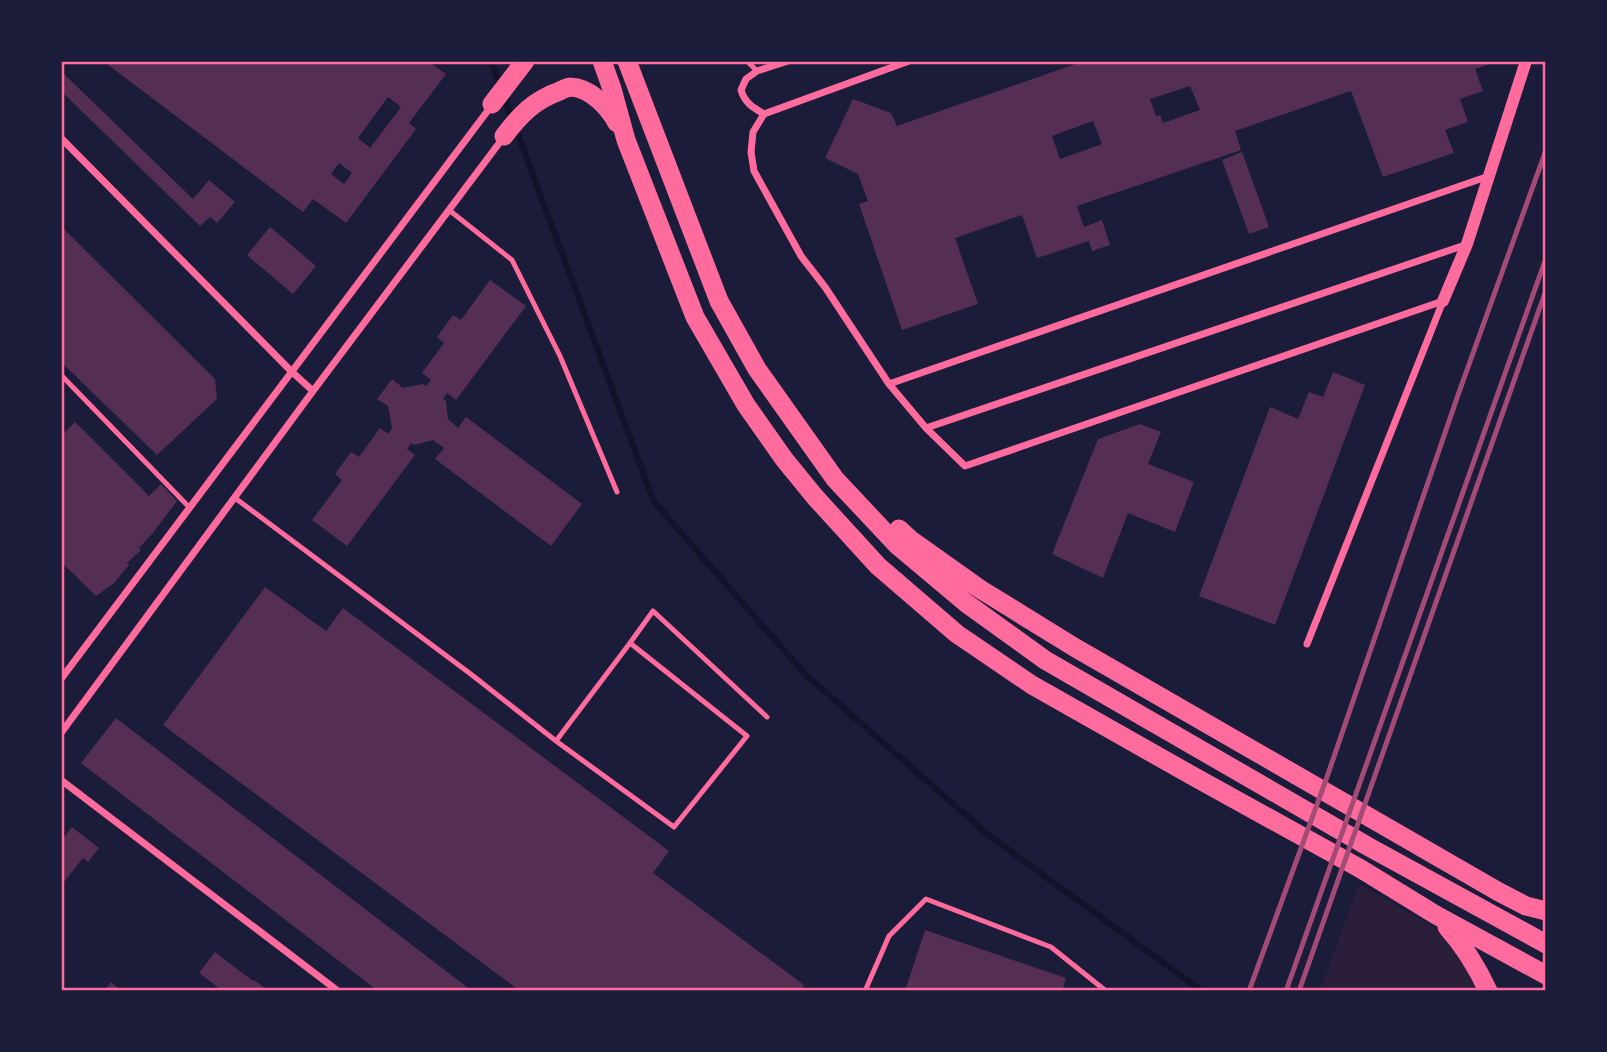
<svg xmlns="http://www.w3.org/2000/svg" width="1607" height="1052" font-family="'PT Serif',serif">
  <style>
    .green { fill: #2a1e3b }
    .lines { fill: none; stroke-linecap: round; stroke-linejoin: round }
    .stream { stroke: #12122b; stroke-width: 6 }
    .building { fill: #542f53; fill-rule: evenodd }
    .service { stroke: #ff6b9d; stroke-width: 5 }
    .minor { stroke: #ff6b9d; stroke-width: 7 }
    .tertiary { stroke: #ff6b9d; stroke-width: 12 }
    .trunk { stroke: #ff6b9d; stroke-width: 19 }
    .rail { stroke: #a44b75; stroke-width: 5 }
    .neatline { fill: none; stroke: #ff6b9d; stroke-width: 2.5 }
  </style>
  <rect width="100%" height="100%" fill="#1b1b3a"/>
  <path class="green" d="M 1359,884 L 1432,926 L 1458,949 L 1488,991 L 1320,991 Z"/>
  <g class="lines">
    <path class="stream" d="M 491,61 L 500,86
      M 504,96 L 512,119
      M 516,129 L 654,502 L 806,675 L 991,837 L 1202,991"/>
  </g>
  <path class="building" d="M 103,61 L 428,61 L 446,74 L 409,123 L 416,129 L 346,223 L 313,199 L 303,212 ZM 388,97 L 401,107 L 370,148 L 358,138 ZM 339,163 L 352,173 L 344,184 L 331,174 Z
    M 1084,61 L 1496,61 L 1496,62 L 1475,69 L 1483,91 L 1460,99 L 1468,122 L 1445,130 L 1454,153 L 1383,177 L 1351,91 L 1235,131 L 1241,150 L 1077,206 L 1084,227 L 1102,220 L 1110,245 L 1092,251 L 1089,241 L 1037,258 L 1022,215 L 955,238 L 978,304 L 902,330 L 859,204 L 868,201 L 858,174 L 825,158 L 853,99 L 891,113 L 897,126 ZM 1190,86 L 1200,110 L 1163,123 L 1160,115 L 1156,116 L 1150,99 ZM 1093,121 L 1102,144 L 1060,159 L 1052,136 Z
    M 61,71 L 193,199 L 209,180 L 235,202 L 217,223 L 210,217 L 200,226 L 61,91 Z
    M 1242,152 L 1269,227 L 1249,234 L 1222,160 Z
    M 61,226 L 215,379 L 217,399 L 157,455 L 61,362 Z
    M 270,227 L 316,266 L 293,294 L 247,255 Z
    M 490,280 L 526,306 L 456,400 L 447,393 L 443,399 L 446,401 L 448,419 L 458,428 L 466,417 L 582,504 L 551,546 L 435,459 L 444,448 L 433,440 L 414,445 L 411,443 L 407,449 L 415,455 L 347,546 L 312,520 L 342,480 L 335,474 L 351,452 L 359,457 L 380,428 L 388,434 L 392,428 L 388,406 L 377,399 L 392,379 L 402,387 L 401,388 L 423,384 L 426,386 L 431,380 L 422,373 L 444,343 L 437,337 L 453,315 L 461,320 Z
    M 1333,372 L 1365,385 L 1275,625 L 1199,596 L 1270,407 L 1298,419 L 1309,392 L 1323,397 Z
    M 75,422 L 149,496 L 161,484 L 177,501 L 152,534 L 139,548 L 141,550 L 127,563 L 129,565 L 114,583 L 96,596 L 61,562 L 61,436 Z
    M 1140,424 L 1161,432 L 1148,464 L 1194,482 L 1175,532 L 1128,513 L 1103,578 L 1052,554 L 1098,439 Z
    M 265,587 L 326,631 L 343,608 L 669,851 L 653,873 L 804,985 L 800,991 L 520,991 L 163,725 Z
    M 116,718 L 472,991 L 378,991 L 81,763 Z
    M 72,827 L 99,848 L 88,862 L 83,858 L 61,886 L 61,841 Z
    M 925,930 L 1066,978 L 1062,991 L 905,991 Z
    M 215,952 L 253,981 L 254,980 L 269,991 L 223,991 L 199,973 Z
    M 111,982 L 122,991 L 104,991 Z"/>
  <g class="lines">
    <path class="service" d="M 747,61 L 757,71
      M 449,210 L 512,260 L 560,356 L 617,492
      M 61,375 L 189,507
      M 235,498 L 472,675 L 556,741 L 674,827 L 747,736 L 630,643 L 556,741
      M 630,643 L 653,611 L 767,717
      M 865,991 L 889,936 L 926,899 L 1051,947 L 1106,991"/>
    <path class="minor" d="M 788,61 L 757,71 L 746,79 L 741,90 C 745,103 752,107 764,114 L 909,61
      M 764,114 L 753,132 L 751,152 L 754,171 L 801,256 L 825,287 L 889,384 L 926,428 L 1465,245
      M 61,138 L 291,371 L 313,391
      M 889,384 L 1489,176
      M 926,428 L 965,466 L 1443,301
      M 1307,644 L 1443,301
      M 61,679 L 492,105
      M 61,733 L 313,391 L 503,138
      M 61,780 L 338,991"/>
    <path class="tertiary" d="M 1443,301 L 1467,244 L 1526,61"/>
    <path class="trunk" d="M 602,61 L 612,89 L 626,140 L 695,317 L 746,405 L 784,459 L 815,497 L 878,566 L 957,634 L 1032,685 L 1191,775 L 1361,869 L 1436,915 L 1546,975
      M 627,61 L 719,301 L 757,369 L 835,479 L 897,545 L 966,603 L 1045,660 L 1369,847 L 1546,944
      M 492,104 L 525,61
      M 504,136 C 520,115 534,100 560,91 C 561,90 569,87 570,87 C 590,87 609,108 617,123
      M 899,529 L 911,540 L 980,589 L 1074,647 L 1499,892 L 1526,906 L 1546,911
      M 1447,927 C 1464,946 1477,967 1488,991"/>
    <path class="rail" d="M 1249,991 L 1327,777 L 1458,395 L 1546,150
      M 1286,991 L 1546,258
      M 1299,991 L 1546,290"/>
  </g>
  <rect width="1607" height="1052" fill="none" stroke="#1b1b3a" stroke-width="126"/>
  <rect x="63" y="63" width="1481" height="926" class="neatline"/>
</svg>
